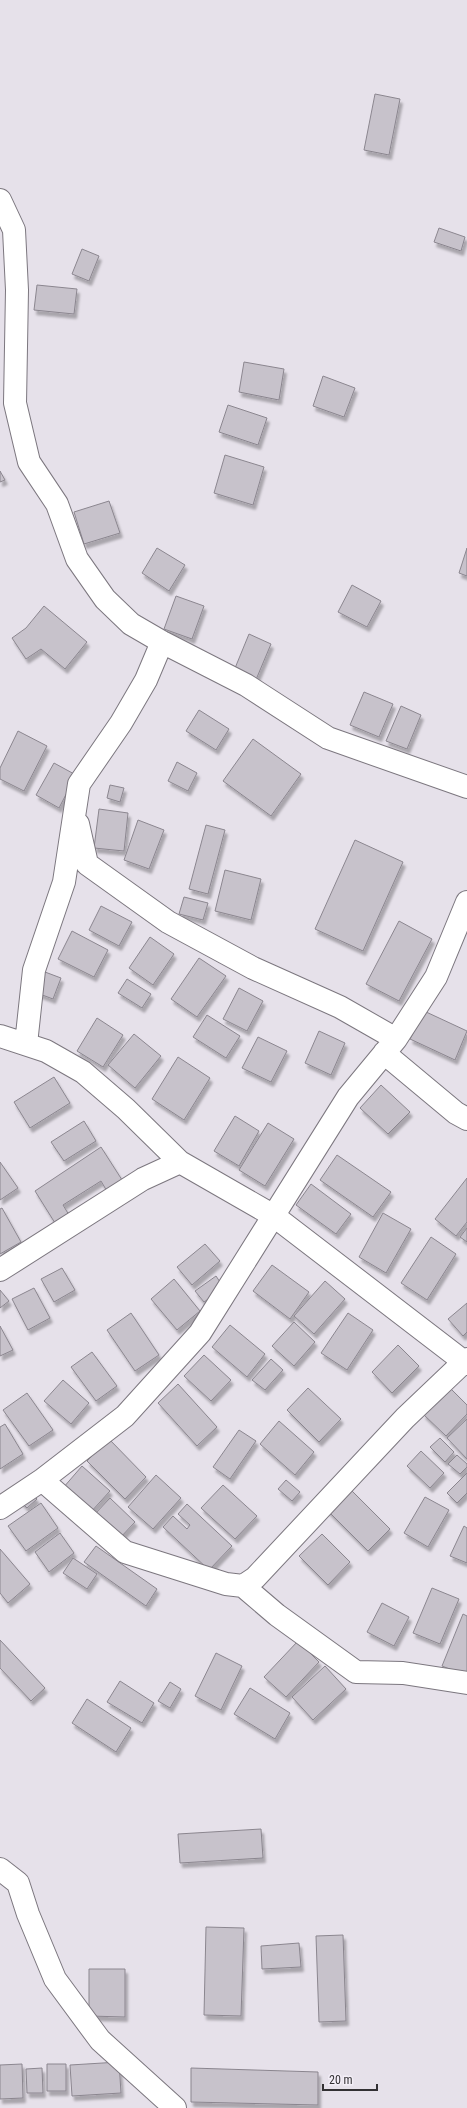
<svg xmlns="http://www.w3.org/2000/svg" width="467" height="2108" font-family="'Roboto Condensed',sans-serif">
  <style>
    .building { fill: #c7c2cb; stroke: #8b868f; filter: url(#shadow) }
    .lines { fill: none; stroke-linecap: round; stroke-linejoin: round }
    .minor-casing { stroke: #7c777f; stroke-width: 24 }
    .minor { stroke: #fff; stroke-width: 22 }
  </style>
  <defs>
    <filter id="shadow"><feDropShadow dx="2.5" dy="4.5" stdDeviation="1" flood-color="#0004"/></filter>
  </defs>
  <rect width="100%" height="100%" fill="#e6e1ea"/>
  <path class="building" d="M 375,94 L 400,99 L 389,155 L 364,150 Z
    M 439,228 L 465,237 L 461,251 L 434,242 Z
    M 82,249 L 99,256 L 89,281 L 72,274 Z
    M 37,285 L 77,289 L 74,314 L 34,310 Z
    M 244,362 L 284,369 L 279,400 L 239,392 Z
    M 323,376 L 355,388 L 344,417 L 313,406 Z
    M 228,405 L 267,418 L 258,445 L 219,432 Z
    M 225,455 L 264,467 L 253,505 L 214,493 Z
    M 0,471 L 5,480 L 0,482 Z
    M 109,501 L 120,533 L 84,544 L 74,512 Z
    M 157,548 L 185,565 L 169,591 L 142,573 Z
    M 467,548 L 467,576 L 459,573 Z
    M 352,585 L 381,601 L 367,627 L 338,612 Z
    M 176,596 L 204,606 L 192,639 L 164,629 Z
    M 44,606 L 87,642 L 65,669 L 41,649 L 26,659 L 12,638 L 26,628 Z
    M 249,634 L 271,644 L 255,682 L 233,673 Z
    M 364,692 L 393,704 L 379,737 L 350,725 Z
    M 401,706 L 421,715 L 407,749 L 386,741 Z
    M 199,710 L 229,729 L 216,750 L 186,731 Z
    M 18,731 L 47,746 L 24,791 L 0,779 L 0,768 Z
    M 253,739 L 301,774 L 271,816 L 223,781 Z
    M 177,762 L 197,773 L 188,791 L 168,781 Z
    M 54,763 L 76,775 L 59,808 L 36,795 Z
    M 110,785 L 124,788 L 120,802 L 107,798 Z
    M 99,809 L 128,813 L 124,851 L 94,848 Z
    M 138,820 L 164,830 L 149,869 L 124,860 Z
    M 206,825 L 225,830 L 208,894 L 189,889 Z
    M 355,840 L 403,862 L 363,951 L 315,929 Z
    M 225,870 L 261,879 L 251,920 L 215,911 Z
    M 184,897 L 208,903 L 203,920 L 179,914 Z
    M 101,906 L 132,922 L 119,946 L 89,930 Z
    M 399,921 L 432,939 L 399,1001 L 366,984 Z
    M 72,931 L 108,950 L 94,977 L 58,959 Z
    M 150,937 L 174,954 L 153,985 L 129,968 Z
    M 199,958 L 226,976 L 197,1017 L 171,999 Z
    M 45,972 L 61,978 L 53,999 L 37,993 Z
    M 127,979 L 151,994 L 142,1008 L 118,993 Z
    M 239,988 L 263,1001 L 247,1031 L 223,1019 Z
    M 424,1011 L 467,1031 L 455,1060 L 410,1039 Z
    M 207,1015 L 240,1036 L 226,1058 L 193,1037 Z
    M 97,1018 L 123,1035 L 103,1067 L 77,1051 Z
    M 319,1031 L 345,1043 L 331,1075 L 305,1063 Z
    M 134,1034 L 161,1056 L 135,1088 L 108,1065 Z
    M 258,1037 L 287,1051 L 271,1082 L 242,1068 Z
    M 178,1057 L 210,1078 L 184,1120 L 152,1099 Z
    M 54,1077 L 70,1103 L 30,1128 L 14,1102 Z
    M 381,1085 L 410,1112 L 388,1134 L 360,1108 Z
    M 235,1116 L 259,1131 L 239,1166 L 214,1151 Z
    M 84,1121 L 96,1141 L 64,1161 L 51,1142 Z
    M 268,1123 L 294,1139 L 265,1186 L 239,1170 Z
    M 101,1147 L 124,1183 L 108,1193 L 101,1181 L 63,1205 L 69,1215 L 55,1223 L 35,1191 Z
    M 337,1155 L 391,1192 L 373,1217 L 320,1180 Z
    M 0,1162 L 18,1188 L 0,1200 Z
    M 467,1178 L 467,1222 L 456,1236 L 435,1219 Z
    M 311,1184 L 351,1214 L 336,1234 L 296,1205 Z
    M 2,1208 L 21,1242 L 0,1254 L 0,1209 Z
    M 383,1213 L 411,1229 L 386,1273 L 359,1257 Z
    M 467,1228 L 467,1242 L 460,1237 Z
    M 431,1237 L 456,1254 L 427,1300 L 401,1283 Z
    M 205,1244 L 220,1261 L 192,1285 L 177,1267 Z
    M 272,1265 L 309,1292 L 290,1319 L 253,1291 Z
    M 62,1268 L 75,1290 L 54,1302 L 41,1279 Z
    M 216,1276 L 224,1288 L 204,1302 L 195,1291 Z
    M 174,1279 L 200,1311 L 177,1330 L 151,1299 Z
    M 325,1281 L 345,1299 L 314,1334 L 294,1316 Z
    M 34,1288 L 50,1318 L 28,1330 L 12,1299 Z
    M 0,1290 L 9,1301 L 0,1308 Z
    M 467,1303 L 467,1332 L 463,1336 L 448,1319 Z
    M 131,1313 L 159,1355 L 135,1371 L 107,1330 Z
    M 348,1313 L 373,1330 L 347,1370 L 321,1353 Z
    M 294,1322 L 315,1342 L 294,1366 L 272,1346 Z
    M 230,1325 L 265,1354 L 247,1377 L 212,1347 Z
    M 0,1326 L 13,1350 L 0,1356 Z
    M 398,1345 L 419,1366 L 392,1393 L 372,1372 Z
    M 92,1352 L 117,1386 L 96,1401 L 71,1367 Z
    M 204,1355 L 231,1380 L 211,1401 L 184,1376 Z
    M 271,1359 L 283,1370 L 265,1390 L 252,1380 Z
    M 63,1380 L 89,1403 L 71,1424 L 44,1401 Z
    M 178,1384 L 217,1427 L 197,1446 L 158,1403 Z
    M 449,1387 L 467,1405 L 467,1414 L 446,1436 L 423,1414 Z
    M 308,1388 L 341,1419 L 319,1442 L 287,1410 Z
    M 27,1393 L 53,1430 L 29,1446 L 3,1410 Z
    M 467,1419 L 467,1459 L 447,1438 Z
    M 279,1421 L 314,1452 L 295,1475 L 260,1444 Z
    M 5,1424 L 23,1454 L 0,1469 L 0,1427 Z
    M 239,1430 L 256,1441 L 230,1479 L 213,1467 Z
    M 440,1438 L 454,1452 L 445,1462 L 430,1447 Z
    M 109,1439 L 146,1477 L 125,1499 L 87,1461 Z
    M 421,1451 L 444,1473 L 430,1488 L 407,1466 Z
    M 457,1455 L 467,1464 L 467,1467 L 460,1474 L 448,1464 Z
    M 82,1466 L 110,1491 L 90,1513 L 63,1488 Z
    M 467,1473 L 467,1493 L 457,1503 L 447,1493 Z
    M 156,1475 L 181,1498 L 153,1529 L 128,1507 Z
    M 286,1480 L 300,1492 L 292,1501 L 278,1489 Z
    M 223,1485 L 257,1516 L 235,1539 L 201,1508 Z
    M 349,1488 L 390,1529 L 368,1551 L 327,1510 Z
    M 30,1492 L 37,1499 L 27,1508 L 20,1501 Z
    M 425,1497 L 449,1510 L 428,1547 L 404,1533 Z
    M 110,1498 L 135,1522 L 119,1539 L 94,1515 Z
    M 41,1503 L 58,1528 L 26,1551 L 8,1526 Z
    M 187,1504 L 232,1546 L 209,1570 L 163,1527 L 173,1516 L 187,1529 L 190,1525 L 178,1514 Z
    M 464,1526 L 467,1528 L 467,1563 L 450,1556 Z
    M 60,1533 L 74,1553 L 49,1572 L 35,1552 Z
    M 322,1534 L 350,1562 L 328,1585 L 299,1556 Z
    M 96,1546 L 157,1589 L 146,1606 L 84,1562 Z
    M 0,1549 L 30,1584 L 8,1603 L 0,1593 Z
    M 73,1558 L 97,1574 L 87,1589 L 63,1573 Z
    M 432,1588 L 459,1599 L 440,1644 L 413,1633 Z
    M 382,1603 L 409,1617 L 394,1646 L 367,1632 Z
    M 463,1614 L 467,1616 L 467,1676 L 442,1666 Z
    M 0,1640 L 45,1688 L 31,1701 L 0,1668 Z
    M 298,1641 L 319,1662 L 286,1697 L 264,1677 Z
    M 216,1653 L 242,1666 L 221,1710 L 195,1696 Z
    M 325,1666 L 346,1689 L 313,1720 L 292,1697 Z
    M 120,1681 L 154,1703 L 142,1723 L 107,1702 Z
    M 170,1682 L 181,1689 L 170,1708 L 158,1701 Z
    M 250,1688 L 290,1713 L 275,1739 L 234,1714 Z
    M 87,1699 L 131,1728 L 116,1752 L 72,1723 Z
    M 261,1829 L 263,1858 L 180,1863 L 178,1834 Z
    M 206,1927 L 244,1928 L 241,2016 L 204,2015 Z
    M 343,1935 L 346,2021 L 319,2022 L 316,1936 Z
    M 299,1943 L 301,1967 L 262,1969 L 261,1946 Z
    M 89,1969 L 125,1969 L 125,2017 L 89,2016 Z
    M 119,2062 L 121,2093 L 72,2096 L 70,2065 Z
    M 22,2064 L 23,2098 L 0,2099 L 0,2065 Z
    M 47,2064 L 66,2064 L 66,2091 L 47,2091 Z
    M 42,2068 L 43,2093 L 27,2093 L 26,2069 Z
    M 191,2068 L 318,2072 L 318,2105 L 191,2102 Z"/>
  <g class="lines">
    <defs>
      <path id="minor" d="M 0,200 L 14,230 L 17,290 L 15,403 L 29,462 L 57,504 L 77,559 L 105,599 L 131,624 L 162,642 L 246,685 L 328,738 L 467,787
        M 78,824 L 87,864 L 168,922 L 253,968 L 340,1007 L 396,1039
        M 0,1036 L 46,1051 L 83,1072 L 126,1109 L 180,1162 L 274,1216 L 467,1364
        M 26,1044 L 34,970 L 64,882 L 79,784 L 121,723 L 146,680 L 162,642
        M 384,1053 L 456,1113 L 467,1119
        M 0,1270 L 143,1179 L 180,1162
        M 42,1480 L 125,1552 L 226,1584 L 243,1586 L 255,1578 L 405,1418 L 467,1359
        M 0,1508 L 42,1480 L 125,1416 L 200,1333 L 348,1097 L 396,1039 L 436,977 L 467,902
        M 243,1586 L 277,1615 L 356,1672 L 403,1673 L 467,1683
        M 0,1869 L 18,1883 L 28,1914 L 55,1979 L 100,2040 L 175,2108"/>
    </defs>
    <use href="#minor" class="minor-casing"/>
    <use href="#minor" class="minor"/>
  </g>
  <path d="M323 2084v6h54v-6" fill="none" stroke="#323033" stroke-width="2"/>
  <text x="329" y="2084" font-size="12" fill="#323033" stroke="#f3eef7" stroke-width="3" paint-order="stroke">20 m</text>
</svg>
